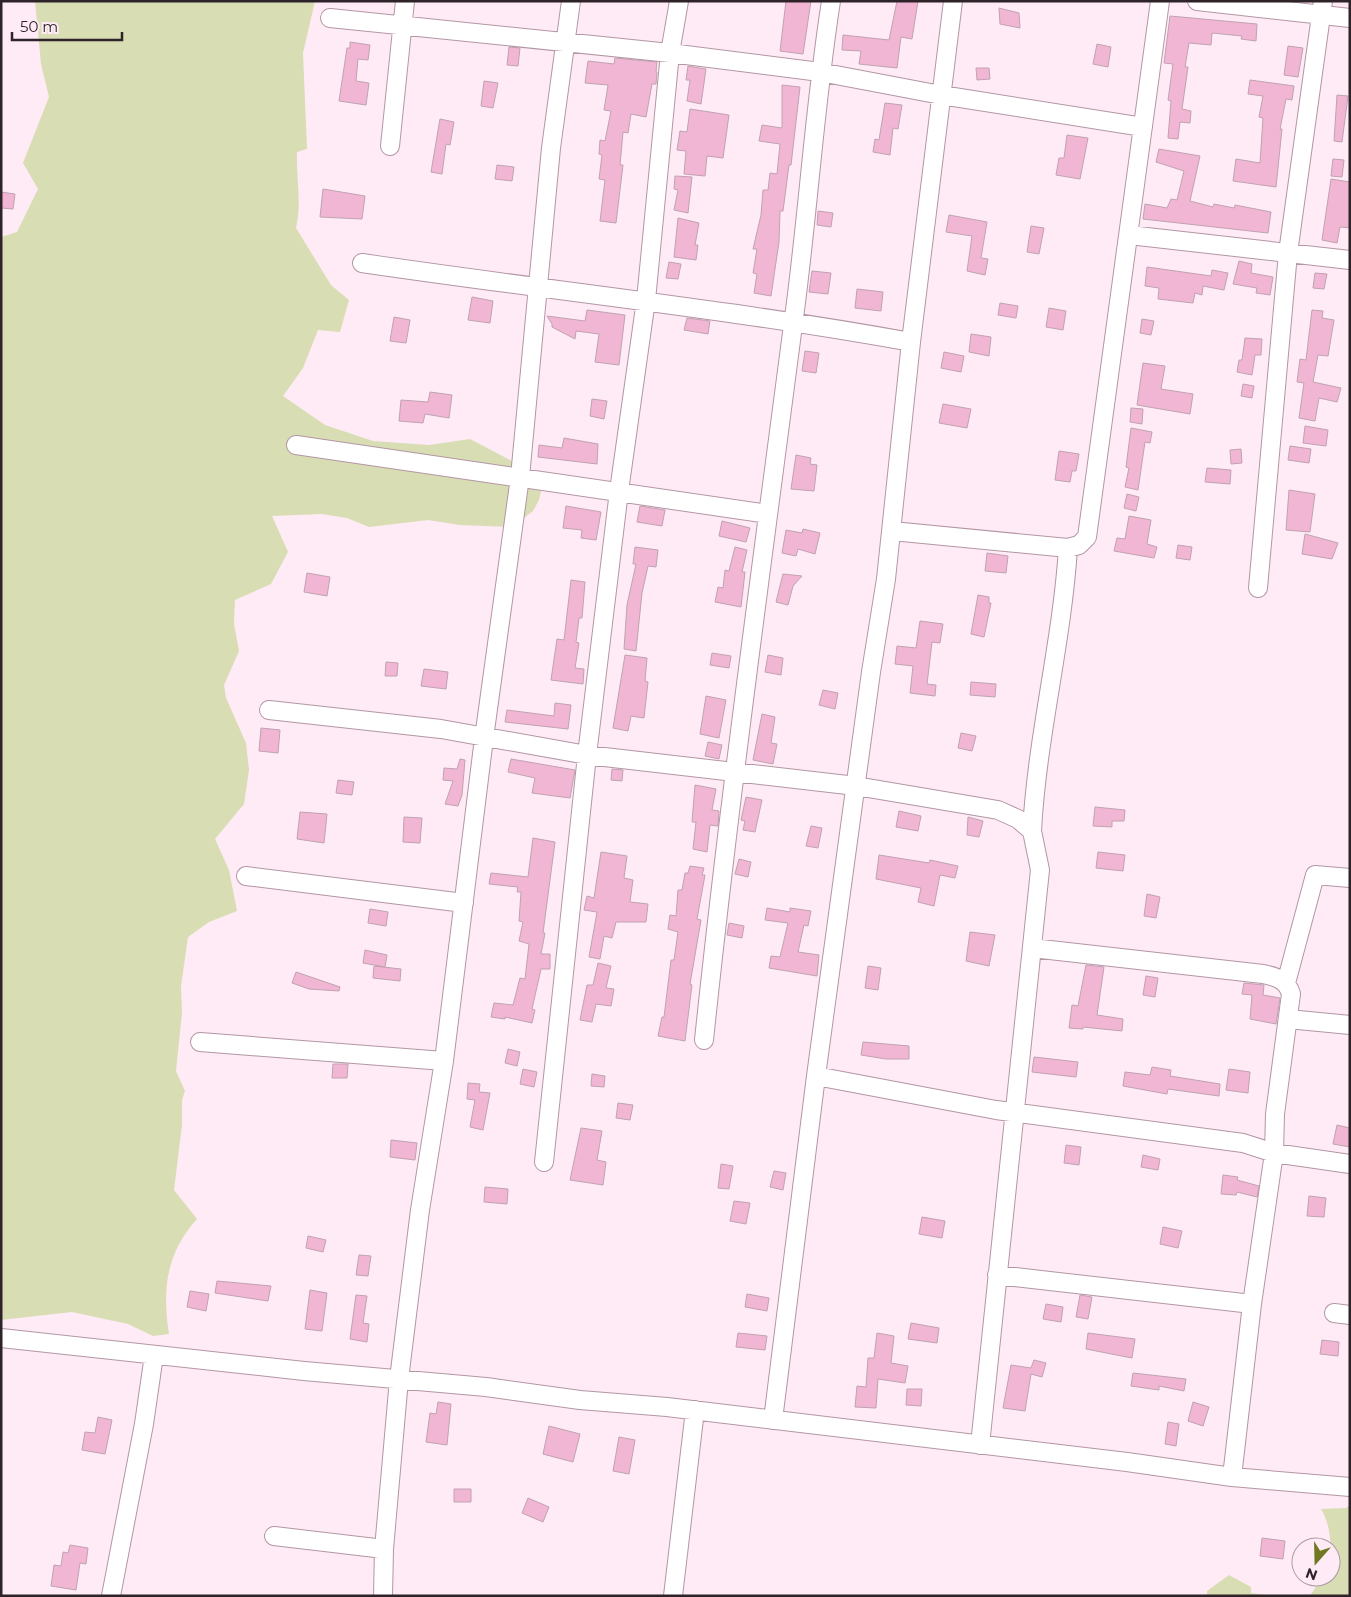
<svg xmlns="http://www.w3.org/2000/svg" width="1351" height="1597" font-family="Montserrat,sans-serif">
  <style>
    .green { fill: #d8ddb4 }
    .building { fill: #f2b6d5; stroke: #c0a2b1 }
    .lines { fill: none; stroke-linecap: round; stroke-linejoin: round }
    .street-casing { stroke: #b396a4; stroke-width: 20 }
    .street { stroke: #fff; stroke-width: 18 }
  </style>
  <rect width="100%" height="100%" fill="#feebf5"/>
  <path class="green" d="M 35,1 L 315,1 L 303,53 L 307,149 L 297,152 C 296,178 302,203 296,228 L 331,285 L 349,300 L 340,332 L 318,330 L 303,368 L 283,396 L 325,425 L 373,441 L 429,445 L 470,439 L 544,478 L 539,500 L 533,511 L 512,527 L 460,525 L 428,520 L 369,527 L 347,518 L 322,514 L 272,516 L 288,552 L 271,584 L 235,600 L 234,624 L 239,651 L 224,685 L 226,698 L 246,743 L 249,770 L 244,804 L 215,839 L 229,870 L 237,911 L 209,922 L 188,937 L 181,986 L 182,1013 L 176,1071 L 185,1091 L 182,1100 L 182,1125 L 174,1190 L 197,1219 C 166,1253 162,1290 169,1334 L 153,1336 L 128,1324 L 72,1312 L 1,1320 L 1,237 L 17,232 L 38,189 L 23,163 L 49,97 L 41,64 Z
    M 1350,1505 L 1350,1596 L 1310,1596 L 1322,1577 L 1331,1577 C 1331,1556 1333,1528 1321,1509 L 1346,1508 Z
    M 1229,1575 L 1251,1587 L 1251,1593 L 1272,1596 L 1207,1596 L 1207,1591 Z"/>
  <path class="building" d="M 786,1 L 811,1 L 803,54 L 780,51 Z
    M 897,1 L 918,1 L 912,39 L 901,37 L 897,68 L 859,64 L 861,51 L 842,50 L 843,35 L 889,40 Z
    M 999,8 L 1019,13 L 1020,28 L 1000,24 Z
    M 1170,16 L 1257,24 L 1256,41 L 1241,39 L 1242,36 L 1212,33 L 1211,45 L 1189,43 L 1185,67 L 1188,67 L 1182,109 L 1191,111 L 1190,123 L 1180,122 L 1178,139 L 1168,138 L 1171,101 L 1168,100 L 1173,64 L 1164,63 Z
    M 350,42 L 370,45 L 368,60 L 358,59 L 356,81 L 369,83 L 366,105 L 339,101 L 347,48 L 350,48 Z
    M 1097,44 L 1111,47 L 1108,67 L 1093,64 Z
    M 1288,46 L 1303,48 L 1298,77 L 1284,75 Z
    M 509,47 L 520,48 L 518,66 L 507,65 Z
    M 615,58 L 657,62 L 656,72 L 657,72 L 656,84 L 652,84 L 646,117 L 631,114 L 628,133 L 623,132 L 620,165 L 623,165 L 616,223 L 600,221 L 605,180 L 599,179 L 602,155 L 599,154 L 600,140 L 605,141 L 611,111 L 604,110 L 608,85 L 585,83 L 588,61 L 614,64 Z
    M 688,66 L 706,69 L 701,104 L 687,101 L 690,80 L 686,80 Z
    M 976,68 L 989,68 L 990,79 L 977,80 Z
    M 1250,80 L 1294,86 L 1292,100 L 1286,99 L 1280,129 L 1282,129 L 1276,187 L 1233,181 L 1236,159 L 1260,163 L 1263,118 L 1259,117 L 1263,96 L 1248,94 Z
    M 484,81 L 498,83 L 493,108 L 481,106 Z
    M 782,85 L 800,87 L 791,165 L 789,165 L 783,211 L 780,211 L 779,242 L 771,296 L 754,293 L 757,274 L 753,273 L 757,249 L 753,249 L 761,215 L 763,190 L 768,190 L 770,173 L 777,174 L 780,144 L 759,141 L 762,125 L 782,128 Z
    M 1337,95 L 1348,96 L 1342,142 L 1334,141 Z
    M 885,103 L 902,105 L 898,129 L 893,128 L 890,155 L 873,152 L 875,139 L 879,140 Z
    M 690,109 L 729,115 L 723,158 L 707,156 L 705,176 L 684,174 L 686,151 L 677,150 L 680,131 L 687,132 Z
    M 440,119 L 454,122 L 450,145 L 446,144 L 442,174 L 431,172 Z
    M 1067,135 L 1088,138 L 1080,179 L 1056,175 L 1059,158 L 1064,158 Z
    M 1159,149 L 1200,156 L 1190,201 L 1213,207 L 1214,204 L 1234,208 L 1235,205 L 1271,212 L 1268,233 L 1143,219 L 1145,204 L 1167,208 L 1171,199 L 1177,200 L 1184,171 L 1156,162 Z
    M 1333,159 L 1344,160 L 1342,177 L 1331,176 Z
    M 497,165 L 514,167 L 512,181 L 495,179 Z
    M 675,176 L 692,177 L 688,213 L 674,210 L 678,190 L 674,189 Z
    M 1331,179 L 1350,182 L 1350,228 L 1340,227 L 1337,243 L 1322,240 Z
    M 323,189 L 365,196 L 362,219 L 320,217 Z
    M 1,192 L 15,194 L 13,209 L 1,208 Z
    M 818,211 L 833,213 L 831,227 L 817,225 Z
    M 949,215 L 987,222 L 981,258 L 988,259 L 985,275 L 967,271 L 972,236 L 946,232 Z
    M 678,218 L 699,223 L 695,245 L 698,245 L 696,260 L 674,257 Z
    M 1031,226 L 1044,228 L 1039,254 L 1027,252 Z
    M 1239,261 L 1252,264 L 1251,273 L 1273,277 L 1270,295 L 1256,293 L 1257,288 L 1233,284 Z
    M 669,262 L 681,264 L 678,279 L 666,278 Z
    M 1147,267 L 1211,276 L 1212,270 L 1228,273 L 1224,290 L 1203,286 L 1202,295 L 1195,293 L 1193,303 L 1158,299 L 1159,288 L 1145,286 Z
    M 812,271 L 831,273 L 828,294 L 809,292 Z
    M 1315,273 L 1327,274 L 1324,289 L 1313,288 Z
    M 857,289 L 883,292 L 881,311 L 855,308 Z
    M 472,297 L 493,301 L 490,323 L 468,320 Z
    M 1000,303 L 1018,306 L 1016,318 L 998,315 Z
    M 1049,308 L 1066,311 L 1063,330 L 1046,327 Z
    M 587,310 L 625,315 L 619,365 L 595,362 L 599,334 L 576,331 L 575,339 L 552,327 L 552,324 L 547,316 L 585,321 Z
    M 1312,310 L 1323,311 L 1322,318 L 1334,320 L 1328,356 L 1318,355 L 1313,382 L 1341,388 L 1337,402 L 1319,398 L 1315,421 L 1299,418 L 1304,383 L 1297,382 L 1300,359 L 1306,360 Z
    M 394,317 L 410,320 L 406,343 L 390,341 Z
    M 687,318 L 710,321 L 708,334 L 684,330 Z
    M 1142,319 L 1154,321 L 1151,335 L 1140,333 Z
    M 971,334 L 991,337 L 989,356 L 969,352 Z
    M 1245,338 L 1262,339 L 1261,355 L 1255,355 L 1252,375 L 1237,372 L 1239,360 L 1242,360 Z
    M 805,351 L 819,353 L 816,373 L 802,371 Z
    M 944,352 L 964,356 L 961,372 L 941,368 Z
    M 1143,363 L 1165,366 L 1161,389 L 1193,394 L 1190,414 L 1137,405 Z
    M 1243,384 L 1254,386 L 1252,398 L 1241,396 Z
    M 430,392 L 452,395 L 449,418 L 425,414 L 423,423 L 399,421 L 401,400 L 428,402 Z
    M 592,399 L 607,401 L 604,419 L 590,416 Z
    M 943,404 L 971,409 L 967,428 L 939,423 Z
    M 1131,408 L 1143,409 L 1142,424 L 1130,422 Z
    M 1305,426 L 1328,430 L 1326,446 L 1303,443 Z
    M 1131,428 L 1152,432 L 1150,443 L 1145,442 L 1138,490 L 1125,487 L 1129,468 L 1126,467 Z
    M 564,438 L 598,444 L 597,464 L 538,457 L 539,445 L 562,448 Z
    M 1290,446 L 1311,449 L 1309,463 L 1288,460 Z
    M 1241,449 L 1242,463 L 1231,464 L 1230,450 Z
    M 1059,451 L 1079,454 L 1076,471 L 1072,471 L 1070,482 L 1055,480 Z
    M 796,455 L 811,458 L 810,464 L 817,465 L 814,491 L 791,489 Z
    M 1207,468 L 1231,470 L 1230,484 L 1205,482 Z
    M 1289,490 L 1315,494 L 1310,532 L 1286,530 Z
    M 1127,494 L 1139,497 L 1136,511 L 1124,508 Z
    M 566,506 L 601,512 L 596,540 L 581,538 L 582,530 L 563,528 Z
    M 640,506 L 665,510 L 662,526 L 637,522 Z
    M 1129,516 L 1151,520 L 1147,544 L 1157,547 L 1154,558 L 1114,551 L 1117,538 L 1125,539 Z
    M 722,521 L 750,528 L 746,542 L 719,536 Z
    M 803,529 L 820,533 L 815,554 L 798,549 L 796,556 L 782,553 L 786,530 L 802,533 Z
    M 1305,534 L 1338,543 L 1332,559 L 1302,554 Z
    M 1178,545 L 1192,547 L 1190,560 L 1176,558 Z
    M 635,547 L 658,550 L 656,567 L 648,566 L 642,593 L 636,651 L 624,649 L 627,605 L 636,564 L 633,564 Z
    M 735,547 L 747,550 L 742,572 L 745,572 L 741,607 L 715,602 L 718,587 L 723,588 L 725,570 L 729,571 Z
    M 987,553 L 1008,556 L 1006,573 L 985,571 Z
    M 307,573 L 330,577 L 327,596 L 304,592 Z
    M 783,574 L 802,576 L 793,586 L 788,605 L 776,602 Z
    M 571,580 L 585,582 L 582,618 L 579,618 L 576,642 L 579,643 L 575,668 L 584,669 L 583,684 L 551,680 L 557,639 L 564,640 Z
    M 978,595 L 989,597 L 989,603 L 991,603 L 984,637 L 971,634 Z
    M 920,621 L 943,624 L 940,643 L 932,642 L 927,684 L 936,685 L 935,696 L 910,693 L 913,666 L 895,664 L 897,646 L 916,648 Z
    M 712,653 L 731,656 L 729,668 L 710,665 Z
    M 625,655 L 647,658 L 645,681 L 648,682 L 644,718 L 631,716 L 628,731 L 613,728 Z
    M 768,655 L 783,658 L 781,675 L 765,672 Z
    M 386,662 L 398,663 L 397,676 L 385,676 Z
    M 424,669 L 448,672 L 446,689 L 421,686 Z
    M 971,682 L 996,684 L 995,697 L 970,695 Z
    M 823,690 L 838,693 L 835,709 L 819,705 Z
    M 706,696 L 726,700 L 719,738 L 700,734 Z
    M 555,703 L 571,705 L 568,729 L 505,722 L 507,710 L 554,716 Z
    M 762,714 L 775,717 L 771,743 L 777,744 L 773,764 L 753,760 Z
    M 261,728 L 280,730 L 278,753 L 259,751 Z
    M 961,733 L 976,736 L 972,751 L 958,748 Z
    M 708,742 L 722,745 L 719,759 L 705,756 Z
    M 460,759 L 465,760 L 462,795 L 458,806 L 445,804 L 453,781 L 443,780 L 444,768 L 457,769 Z
    M 511,759 L 575,770 L 570,798 L 532,793 L 535,778 L 508,772 Z
    M 612,769 L 623,770 L 622,781 L 611,780 Z
    M 338,780 L 354,782 L 352,795 L 336,793 Z
    M 695,785 L 716,789 L 712,810 L 719,811 L 718,826 L 710,825 L 707,852 L 693,849 L 696,822 L 692,822 Z
    M 746,797 L 762,800 L 755,832 L 743,830 L 745,821 L 741,820 Z
    M 1095,807 L 1125,810 L 1124,821 L 1112,821 L 1112,827 L 1093,826 Z
    M 899,811 L 921,816 L 918,831 L 896,827 Z
    M 300,812 L 327,814 L 324,843 L 297,839 Z
    M 404,817 L 422,818 L 420,843 L 403,842 Z
    M 968,817 L 983,821 L 979,837 L 967,835 Z
    M 811,826 L 822,828 L 818,848 L 806,846 Z
    M 533,838 L 555,842 L 543,933 L 545,933 L 541,954 L 550,954 L 550,969 L 541,969 L 532,1009 L 535,1010 L 532,1023 L 505,1017 L 505,1019 L 491,1017 L 494,1003 L 513,1005 L 520,978 L 525,979 L 529,944 L 519,941 L 523,922 L 519,921 L 521,892 L 517,892 L 518,887 L 489,884 L 491,873 L 528,877 Z
    M 601,852 L 627,856 L 624,878 L 633,880 L 630,902 L 648,904 L 646,922 L 616,922 L 612,938 L 604,936 L 600,959 L 589,957 L 597,912 L 584,910 L 587,896 L 594,898 Z
    M 1098,852 L 1125,855 L 1123,871 L 1096,868 Z
    M 879,855 L 929,863 L 930,860 L 958,866 L 955,878 L 940,875 L 934,906 L 918,902 L 921,888 L 876,879 Z
    M 739,859 L 751,862 L 748,877 L 735,874 Z
    M 690,866 L 704,868 L 702,875 L 705,875 L 697,919 L 701,920 L 690,984 L 692,985 L 685,1041 L 658,1036 L 662,1017 L 664,1017 L 671,960 L 674,960 L 678,932 L 668,929 L 670,915 L 676,916 L 678,890 L 682,890 L 685,873 L 688,873 Z
    M 1147,894 L 1160,897 L 1156,918 L 1144,916 Z
    M 767,908 L 790,912 L 790,908 L 811,911 L 808,926 L 804,925 L 798,952 L 819,955 L 817,976 L 769,968 L 771,956 L 780,957 L 788,923 L 765,920 Z
    M 370,909 L 388,912 L 386,926 L 368,923 Z
    M 729,923 L 744,926 L 742,938 L 727,935 Z
    M 970,932 L 995,935 L 989,966 L 966,961 Z
    M 365,950 L 387,955 L 385,967 L 363,963 Z
    M 598,963 L 611,966 L 606,988 L 614,989 L 611,1006 L 596,1004 L 592,1022 L 580,1020 L 587,985 L 593,985 Z
    M 1086,965 L 1104,967 L 1097,1015 L 1123,1019 L 1122,1031 L 1083,1027 L 1083,1029 L 1069,1028 L 1072,1005 L 1078,1006 Z
    M 374,966 L 401,969 L 400,981 L 373,978 Z
    M 868,966 L 881,968 L 878,990 L 865,988 Z
    M 296,972 L 340,987 L 339,991 L 309,989 L 292,983 Z
    M 1146,976 L 1158,978 L 1155,997 L 1143,995 Z
    M 1244,983 L 1264,985 L 1263,995 L 1280,998 L 1276,1024 L 1250,1019 L 1252,995 L 1242,994 Z
    M 863,1042 L 909,1046 L 909,1059 L 886,1059 L 861,1055 Z
    M 508,1049 L 520,1052 L 517,1066 L 505,1063 Z
    M 1034,1057 L 1078,1062 L 1076,1077 L 1032,1072 Z
    M 333,1064 L 348,1064 L 347,1078 L 332,1078 Z
    M 1152,1067 L 1171,1070 L 1170,1076 L 1220,1084 L 1219,1096 L 1168,1089 L 1167,1094 L 1123,1086 L 1125,1072 L 1150,1075 Z
    M 523,1069 L 537,1072 L 534,1087 L 520,1084 Z
    M 1229,1069 L 1250,1072 L 1248,1093 L 1226,1090 Z
    M 592,1074 L 605,1076 L 604,1087 L 591,1086 Z
    M 468,1083 L 480,1084 L 479,1092 L 490,1093 L 483,1130 L 470,1127 L 475,1100 L 467,1099 Z
    M 618,1103 L 633,1105 L 630,1120 L 616,1118 Z
    M 1337,1125 L 1350,1128 L 1350,1147 L 1333,1144 Z
    M 581,1128 L 602,1131 L 597,1160 L 606,1162 L 603,1185 L 570,1180 Z
    M 391,1140 L 417,1143 L 415,1160 L 390,1157 Z
    M 1066,1145 L 1081,1147 L 1079,1165 L 1064,1163 Z
    M 1143,1155 L 1160,1159 L 1158,1170 L 1141,1167 Z
    M 721,1164 L 733,1166 L 729,1189 L 718,1188 Z
    M 774,1171 L 786,1173 L 783,1190 L 770,1187 Z
    M 1223,1175 L 1238,1177 L 1237,1180 L 1259,1186 L 1257,1197 L 1237,1192 L 1236,1195 L 1221,1194 Z
    M 485,1187 L 508,1189 L 507,1204 L 484,1202 Z
    M 1309,1196 L 1326,1198 L 1324,1217 L 1307,1216 Z
    M 734,1201 L 750,1203 L 746,1224 L 730,1221 Z
    M 922,1217 L 945,1221 L 942,1238 L 919,1234 Z
    M 1163,1227 L 1182,1231 L 1178,1248 L 1160,1244 Z
    M 308,1236 L 326,1240 L 323,1252 L 306,1248 Z
    M 359,1255 L 371,1256 L 368,1276 L 356,1275 Z
    M 217,1281 L 271,1286 L 268,1301 L 215,1293 Z
    M 310,1290 L 327,1293 L 322,1331 L 305,1329 Z
    M 190,1291 L 209,1294 L 206,1311 L 187,1307 Z
    M 747,1294 L 769,1298 L 767,1311 L 745,1307 Z
    M 356,1295 L 367,1296 L 363,1323 L 369,1324 L 367,1342 L 350,1339 Z
    M 1080,1295 L 1092,1297 L 1088,1319 L 1076,1317 Z
    M 1046,1304 L 1063,1307 L 1061,1322 L 1043,1319 Z
    M 911,1323 L 939,1328 L 937,1343 L 908,1339 Z
    M 738,1333 L 767,1336 L 765,1350 L 736,1347 Z
    M 877,1333 L 894,1336 L 891,1363 L 908,1366 L 905,1383 L 878,1379 L 876,1408 L 855,1407 L 857,1386 L 866,1387 L 868,1358 L 874,1358 Z
    M 1088,1333 L 1135,1339 L 1132,1358 L 1086,1349 Z
    M 1322,1340 L 1339,1342 L 1338,1356 L 1320,1354 Z
    M 1034,1360 L 1046,1363 L 1042,1377 L 1031,1374 L 1025,1411 L 1003,1408 L 1011,1365 L 1031,1368 Z
    M 1133,1373 L 1186,1379 L 1184,1391 L 1159,1386 L 1159,1390 L 1131,1386 Z
    M 907,1389 L 922,1389 L 921,1406 L 906,1405 Z
    M 438,1402 L 451,1404 L 447,1445 L 426,1442 L 430,1413 L 436,1414 Z
    M 1193,1402 L 1209,1407 L 1203,1426 L 1188,1421 Z
    M 98,1417 L 112,1420 L 105,1454 L 82,1450 L 85,1432 L 95,1433 Z
    M 1168,1422 L 1179,1424 L 1176,1446 L 1165,1444 Z
    M 549,1426 L 580,1434 L 573,1462 L 543,1454 Z
    M 619,1437 L 635,1440 L 629,1474 L 613,1471 Z
    M 454,1489 L 471,1489 L 471,1502 L 454,1502 Z
    M 528,1498 L 549,1507 L 543,1522 L 522,1513 Z
    M 1262,1538 L 1285,1541 L 1283,1559 L 1260,1556 Z
    M 70,1545 L 88,1548 L 86,1564 L 80,1563 L 76,1590 L 51,1586 L 54,1565 L 61,1566 L 63,1552 L 68,1553 Z"/>
  <g class="lines">
    <defs>
      <path id="street" d="M 1197,1 L 1350,18
        M 330,18 L 670,53 L 820,72 L 941,95 L 1143,127
        M 390,146 L 405,1
        M 1129,235 L 1350,260
        M 362,263 C 545,290 729,309 911,342
        M 296,445 L 768,514
        M 892,531 L 1068,548 L 1079,545 L 1087,537 L 1160,1
        M 1258,588 L 1288,253 L 1323,1
        M 269,710 L 441,729 L 587,755 L 856,786 L 998,810 L 1018,819 L 1032,831 L 1040,870 L 980,1445
        M 1032,831 C 1037,736 1062,643 1068,548
        M 246,876 L 464,903
        M 1032,948 L 1263,974 C 1277,977 1287,980 1291,994 L 1275,1114 L 1274,1153 L 1252,1304 L 1232,1477
        M 1286,983 L 1315,875 L 1350,878
        M 1288,1019 L 1350,1025
        M 704,1040 C 729,801 762,563 793,325 C 808,217 814,109 831,1
        M 200,1042 L 444,1061
        M 816,1076 L 996,1110 L 1243,1143 L 1274,1153 L 1350,1164
        M 544,1162 L 587,755 L 619,491 L 646,300 L 670,53 L 679,1
        M 997,1275 L 1252,1304
        M 1334,1313 L 1350,1315
        M 1,1338 L 304,1371 L 486,1387 L 580,1400 L 667,1407 L 1127,1462 L 1232,1477 L 1350,1487
        M 773,1420 L 816,1076 L 871,672 L 886,579 L 911,342 L 953,1
        M 274,1536 L 384,1549
        M 111,1596 L 144,1424 L 154,1355
        M 383,1596 L 384,1549 L 399,1379 L 420,1210 L 444,1061 L 484,738 L 520,477 L 551,148 L 571,1
        M 673,1596 L 695,1410"/>
    </defs>
    <use href="#street" class="street-casing"/>
    <use href="#street" class="street"/>
  </g>
  <rect width="1351" height="1597" fill="none" stroke="#2e2329" stroke-width="5"/>
  <g transform="translate(1316 1562) rotate(200)"><circle r="24" fill="#feebf5" stroke="#ab9ba3"/>
  <path d="M0-4L9 19L0 12L-9 19Z" fill="#727822"/>
  <text y="-8" font-size="14" font-weight="bold" text-anchor="middle" fill="#2e2329">N</text>
  </g>
  <path d="M12 32v8h110v-8" fill="none" stroke="#2e2329" stroke-width="2.5"/>
  <text x="20" y="32" font-size="15" fill="#2e2329" stroke="#feebf5" stroke-width="4" paint-order="stroke">50 m</text>
</svg>
